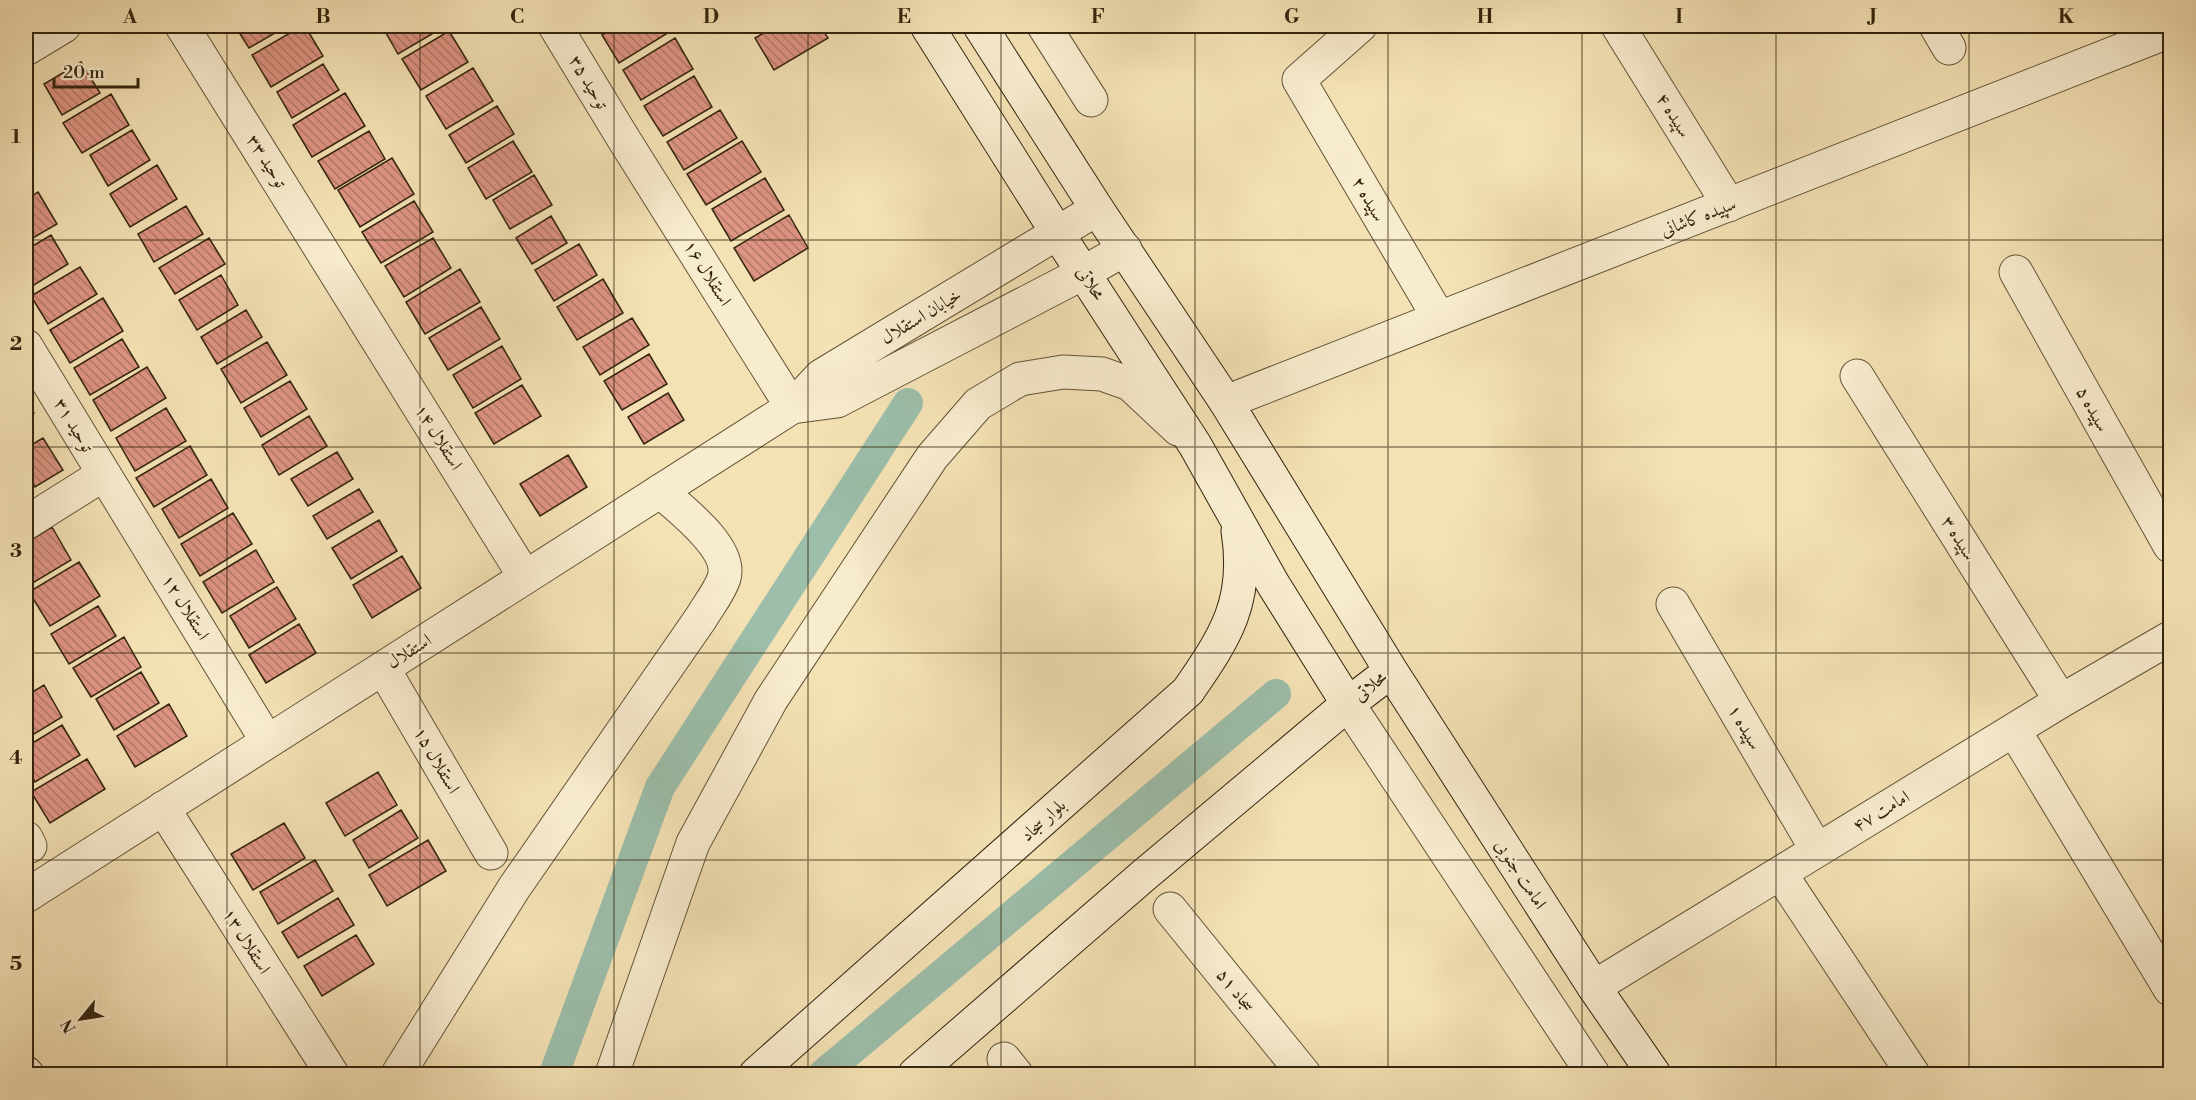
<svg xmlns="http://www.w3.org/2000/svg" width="2196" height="1100" font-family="'Libre Bodoni',Amiri,serif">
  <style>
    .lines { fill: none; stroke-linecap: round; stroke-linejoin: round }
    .canal { stroke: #9cbeaa; stroke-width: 30 }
    .building { fill: url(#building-back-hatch); stroke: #33240d; stroke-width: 1.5 }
    .minor-casing { stroke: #635437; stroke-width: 35 }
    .tertiary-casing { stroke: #635437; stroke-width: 35 }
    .secondary-casing { stroke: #33240d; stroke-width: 35 }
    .minor { stroke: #f8eccf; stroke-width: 33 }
    .tertiary { stroke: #f8eccf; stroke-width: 33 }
    .secondary { stroke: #f8eccf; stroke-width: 33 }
    .grid { fill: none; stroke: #33240d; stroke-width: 1.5; stroke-opacity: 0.55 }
    .labels { text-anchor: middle; stroke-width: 4.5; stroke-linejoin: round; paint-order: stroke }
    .street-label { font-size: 18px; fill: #33240d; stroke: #f8eccf }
    .neatline { fill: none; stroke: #33240d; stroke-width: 2 }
    .grid-label { font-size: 20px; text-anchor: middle; font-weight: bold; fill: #33240d }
  </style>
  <defs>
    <pattern id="building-back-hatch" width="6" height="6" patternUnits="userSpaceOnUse" patternTransform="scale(1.5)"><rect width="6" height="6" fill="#de9483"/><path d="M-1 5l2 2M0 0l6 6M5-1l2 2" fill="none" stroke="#b5796a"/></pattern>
  </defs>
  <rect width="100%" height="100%" fill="#f4e2b5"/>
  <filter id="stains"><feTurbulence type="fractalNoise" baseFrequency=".00333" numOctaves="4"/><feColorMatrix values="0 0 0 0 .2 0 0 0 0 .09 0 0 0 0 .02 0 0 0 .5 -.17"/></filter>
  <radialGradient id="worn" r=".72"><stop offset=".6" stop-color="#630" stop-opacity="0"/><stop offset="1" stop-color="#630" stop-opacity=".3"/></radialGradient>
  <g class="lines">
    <path class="canal" d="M 554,1074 L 660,787 L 908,403
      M 823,1074 L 1276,694"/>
  </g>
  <path class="building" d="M 235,26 L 287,26 L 249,48 Z
    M 302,26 L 305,26 L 323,56 L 271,87 L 252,55 Z
    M 382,26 L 440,26 L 442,28 L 398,54 Z
    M 618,26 L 668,26 L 671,31 L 619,63 L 602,35 Z
    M 776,26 L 820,26 L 828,38 L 774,70 L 755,38 Z
    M 449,31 L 468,62 L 421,90 L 402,59 Z
    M 675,38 L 693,69 L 641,100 L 623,70 Z
    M 81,62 L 100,93 L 62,115 L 44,84 Z
    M 323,64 L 339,90 L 292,118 L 277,92 Z
    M 473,68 L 493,101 L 446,129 L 426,96 Z
    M 694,76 L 712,107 L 663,136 L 644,106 Z
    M 345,93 L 365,126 L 312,157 L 293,125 Z
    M 111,94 L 129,125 L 82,153 L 63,123 Z
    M 497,106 L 514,134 L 466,163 L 449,135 Z
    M 720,110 L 737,138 L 684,170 L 667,142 Z
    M 132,130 L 150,160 L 108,186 L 90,155 Z
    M 369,131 L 385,159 L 335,189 L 318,161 Z
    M 513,141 L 532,172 L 486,199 L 468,168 Z
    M 742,141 L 761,172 L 706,205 L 687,174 Z
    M 392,158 L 414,194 L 360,227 L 338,190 Z
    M 157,165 L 177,199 L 130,227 L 110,194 Z
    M 534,175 L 552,205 L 510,229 L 493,200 Z
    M 765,178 L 784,210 L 731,241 L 712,209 Z
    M 38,192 L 57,224 L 26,242 L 26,200 Z
    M 414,201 L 433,232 L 381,263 L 362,232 Z
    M 186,206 L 203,234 L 154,262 L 138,234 Z
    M 789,215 L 808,248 L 754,281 L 734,248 Z
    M 551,216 L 567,243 L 532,264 L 516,238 Z
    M 51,235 L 68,264 L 26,290 L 26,250 Z
    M 209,238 L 225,264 L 175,294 L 159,268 Z
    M 433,238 L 451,268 L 404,297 L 385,266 Z
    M 579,244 L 597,275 L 554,301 L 535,270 Z
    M 80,267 L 97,294 L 48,324 L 31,296 Z
    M 460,269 L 480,302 L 425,334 L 406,302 Z
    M 221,275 L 238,305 L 197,330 L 179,300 Z
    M 603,279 L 623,313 L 577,340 L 557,307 Z
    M 103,298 L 123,331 L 70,363 L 50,330 Z
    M 481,307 L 500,339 L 448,370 L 429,338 Z
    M 246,310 L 262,337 L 217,364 L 201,337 Z
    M 632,318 L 649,345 L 600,375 L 583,347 Z
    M 122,339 L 139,367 L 90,395 L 74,368 Z
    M 267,342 L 287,375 L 241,403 L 221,369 Z
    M 502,346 L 521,379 L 473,408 L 453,375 Z
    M 649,354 L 667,384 L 622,410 L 604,381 Z
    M 147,367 L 166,398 L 111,431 L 93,400 Z
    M 290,381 L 307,409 L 261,437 L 244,408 Z
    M 522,385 L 541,416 L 494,444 L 475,413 Z
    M 668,393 L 684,420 L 644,444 L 628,417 Z
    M 26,399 L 34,413 L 26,418 Z
    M 166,408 L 186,441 L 135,471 L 116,438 Z
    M 309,416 L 327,446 L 279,475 L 262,445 Z
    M 43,438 L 63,470 L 35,487 L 26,471 L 26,448 Z
    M 190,446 L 207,475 L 154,507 L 136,478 Z
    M 337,452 L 353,479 L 308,506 L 291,479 Z
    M 568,455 L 587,487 L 540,516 L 520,484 Z
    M 211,479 L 228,508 L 179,538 L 162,509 Z
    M 359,489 L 373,512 L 327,539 L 313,516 Z
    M 233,513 L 252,544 L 200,576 L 181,544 Z
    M 379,520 L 397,551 L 351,579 L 332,548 Z
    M 52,527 L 71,560 L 26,587 L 26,543 Z
    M 256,550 L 274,582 L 222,613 L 203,582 Z
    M 402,556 L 421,588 L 372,618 L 353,585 Z
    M 79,562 L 100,596 L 50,626 L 29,592 Z
    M 277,587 L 296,619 L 249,648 L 230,616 Z
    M 98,606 L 116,636 L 69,664 L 51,634 Z
    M 299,624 L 316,653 L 266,683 L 249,655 Z
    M 124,637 L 141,667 L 91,697 L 73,668 Z
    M 141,672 L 159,703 L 114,730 L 96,699 Z
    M 44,685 L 62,717 L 26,739 L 26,696 Z
    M 169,704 L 187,736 L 135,767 L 117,736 Z
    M 62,725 L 80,755 L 35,782 L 26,767 L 26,747 Z
    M 87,759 L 105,789 L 50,823 L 31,792 Z
    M 378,772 L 397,805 L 345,836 L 326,803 Z
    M 401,810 L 418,838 L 369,868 L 353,840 Z
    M 284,823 L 305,858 L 253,890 L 231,854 Z
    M 428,840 L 446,871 L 387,906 L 369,875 Z
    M 315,860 L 333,891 L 278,924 L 260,892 Z
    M 338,898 L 354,925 L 298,958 L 282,932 Z
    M 356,935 L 374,964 L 322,996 L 304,966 Z"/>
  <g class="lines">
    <defs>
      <path id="minor" d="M 182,26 L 525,577
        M 555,26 L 623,138 L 792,407
        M 1044,26 L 1091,100
        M 1360,26 L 1299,80 L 1439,318
        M 1618,26 L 1729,205
        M 1936,26 L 1949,48
        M 2016,272 L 2170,546
        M 26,346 L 267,741
        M 1857,376 L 2061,701
        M 26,523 L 104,474
        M 1673,604 L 1817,850
        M 383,668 L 491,853
        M 2014,730 L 2170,989
        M 163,808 L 332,1074
        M 26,838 L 30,846
        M 1780,873 L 1913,1074
        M 1170,909 L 1304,1074
        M 1594,987 L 2061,701 L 2170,638
        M 1004,1059 L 1016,1074
        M 398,1074 L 514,888 L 701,618 C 708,606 720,591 724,578 C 733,548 680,509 660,491
        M 612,1074 L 693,843 L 771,700 L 932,457 L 978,404 L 1020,379 L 1063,372 L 1102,374 L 1130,384 L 1178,429"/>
      <path id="tertiary" d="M 26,49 L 64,26
        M 1226,402 L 2170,31
        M 792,407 L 837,401 L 1085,272 L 1125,249
        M 1348,704 L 1593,1074
        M 26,896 L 792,407 L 821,376 L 1097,209"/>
      <path id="secondary" d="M 927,26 L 1058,234 L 1195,445 L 1273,584 L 1348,704 L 1391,671
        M 980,26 L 1097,209 L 1226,402 L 1391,671 L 1594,987 L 1654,1074
        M 26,1073 L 27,1074
        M 756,1074 L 1188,691 C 1226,636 1249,601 1238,531
        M 915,1074 L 1143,876 L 1348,704"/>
    </defs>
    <use href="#minor" class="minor-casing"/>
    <use href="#tertiary" class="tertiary-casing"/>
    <use href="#secondary" class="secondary-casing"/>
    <use href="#minor" class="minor"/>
    <use href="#tertiary" class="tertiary"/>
    <use href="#secondary" class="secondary"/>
  </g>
  <path class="grid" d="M 227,26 L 227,1074M 420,26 L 420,1074M 614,26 L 614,1074M 808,26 L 808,1074M 1001,26 L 1001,1074M 1195,26 L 1195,1074M 1388,26 L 1388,1074M 1582,26 L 1582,1074M 1776,26 L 1776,1074M 1969,26 L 1969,1074M 26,240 L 2170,240M 26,447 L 2170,447M 26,653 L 2170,653M 26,860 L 2170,860"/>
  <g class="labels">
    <g class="street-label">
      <text transform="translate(589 82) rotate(59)" y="6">توحید ۳۵</text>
      <text transform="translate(1674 115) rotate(58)" y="6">سپیده ۴</text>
      <text transform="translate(267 161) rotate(58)" y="6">توحید ۳۳</text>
      <text transform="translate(1369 199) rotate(60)" y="6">سپیده ۲</text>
      <text transform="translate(1698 217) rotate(-21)" y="6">سپیده کاشانی</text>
      <text transform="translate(708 273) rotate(58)" y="6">استقلال ۱۶</text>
      <text transform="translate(1091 283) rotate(57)" y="6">محلاتی</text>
      <text transform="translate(921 316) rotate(-31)" y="6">خیابان استقلال</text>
      <text transform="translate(2093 409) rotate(61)" y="6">سپیده ۵</text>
      <text transform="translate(74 425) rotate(59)" y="6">توحید ۳۱</text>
      <text transform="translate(439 437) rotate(58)" y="6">استقلال ۱۴</text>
      <text transform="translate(1959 538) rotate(58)" y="6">سپیده ۳</text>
      <text transform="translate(186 607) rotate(58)" y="6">استقلال ۱۲</text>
      <text transform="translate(409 651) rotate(-32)" y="6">استقلال</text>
      <text transform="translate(1370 686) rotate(-39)" y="6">محلاتی</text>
      <text transform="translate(1745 727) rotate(60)" y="6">سپیده ۱</text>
      <text transform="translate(437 760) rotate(60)" y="6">استقلال ۱۵</text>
      <text transform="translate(1881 811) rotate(-31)" y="6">امامت ۴۷</text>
      <text transform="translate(1043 820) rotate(-42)" y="6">بلوار سجاد</text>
      <text transform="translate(1521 874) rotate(57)" y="6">امامت جنوبی</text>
      <text transform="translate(247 941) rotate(58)" y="6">استقلال ۱۳</text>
      <text transform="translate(1236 990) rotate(51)" y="6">سجاد ۵۱</text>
    </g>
  </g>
  <rect width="2196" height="1100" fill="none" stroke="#f4e2b5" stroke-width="66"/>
  <g transform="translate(81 1019) rotate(240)" stroke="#f8eccf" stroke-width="4.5" paint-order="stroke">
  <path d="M0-4.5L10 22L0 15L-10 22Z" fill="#33240d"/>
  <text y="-9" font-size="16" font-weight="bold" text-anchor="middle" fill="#33240d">N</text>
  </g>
  <path d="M54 78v9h84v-9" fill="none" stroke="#33240d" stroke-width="3"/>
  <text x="63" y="78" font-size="18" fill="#33240d" stroke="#f8eccf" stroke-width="4.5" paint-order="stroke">20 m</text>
  <rect x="33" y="33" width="2130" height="1034" class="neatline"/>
  <g class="grid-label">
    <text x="130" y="23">A</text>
    <text x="323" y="23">B</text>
    <text x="517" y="23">C</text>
    <text x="711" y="23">D</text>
    <text x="904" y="23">E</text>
    <text x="1098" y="23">F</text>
    <text x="1292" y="23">G</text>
    <text x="1485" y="23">H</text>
    <text x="1679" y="23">I</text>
    <text x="1873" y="23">J</text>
    <text x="2066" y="23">K</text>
    <text x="16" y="143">1</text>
    <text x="16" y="350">2</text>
    <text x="16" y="557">3</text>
    <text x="16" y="764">4</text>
    <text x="16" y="970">5</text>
  </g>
  <rect width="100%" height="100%" filter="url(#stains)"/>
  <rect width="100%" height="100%" fill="url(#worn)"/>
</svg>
